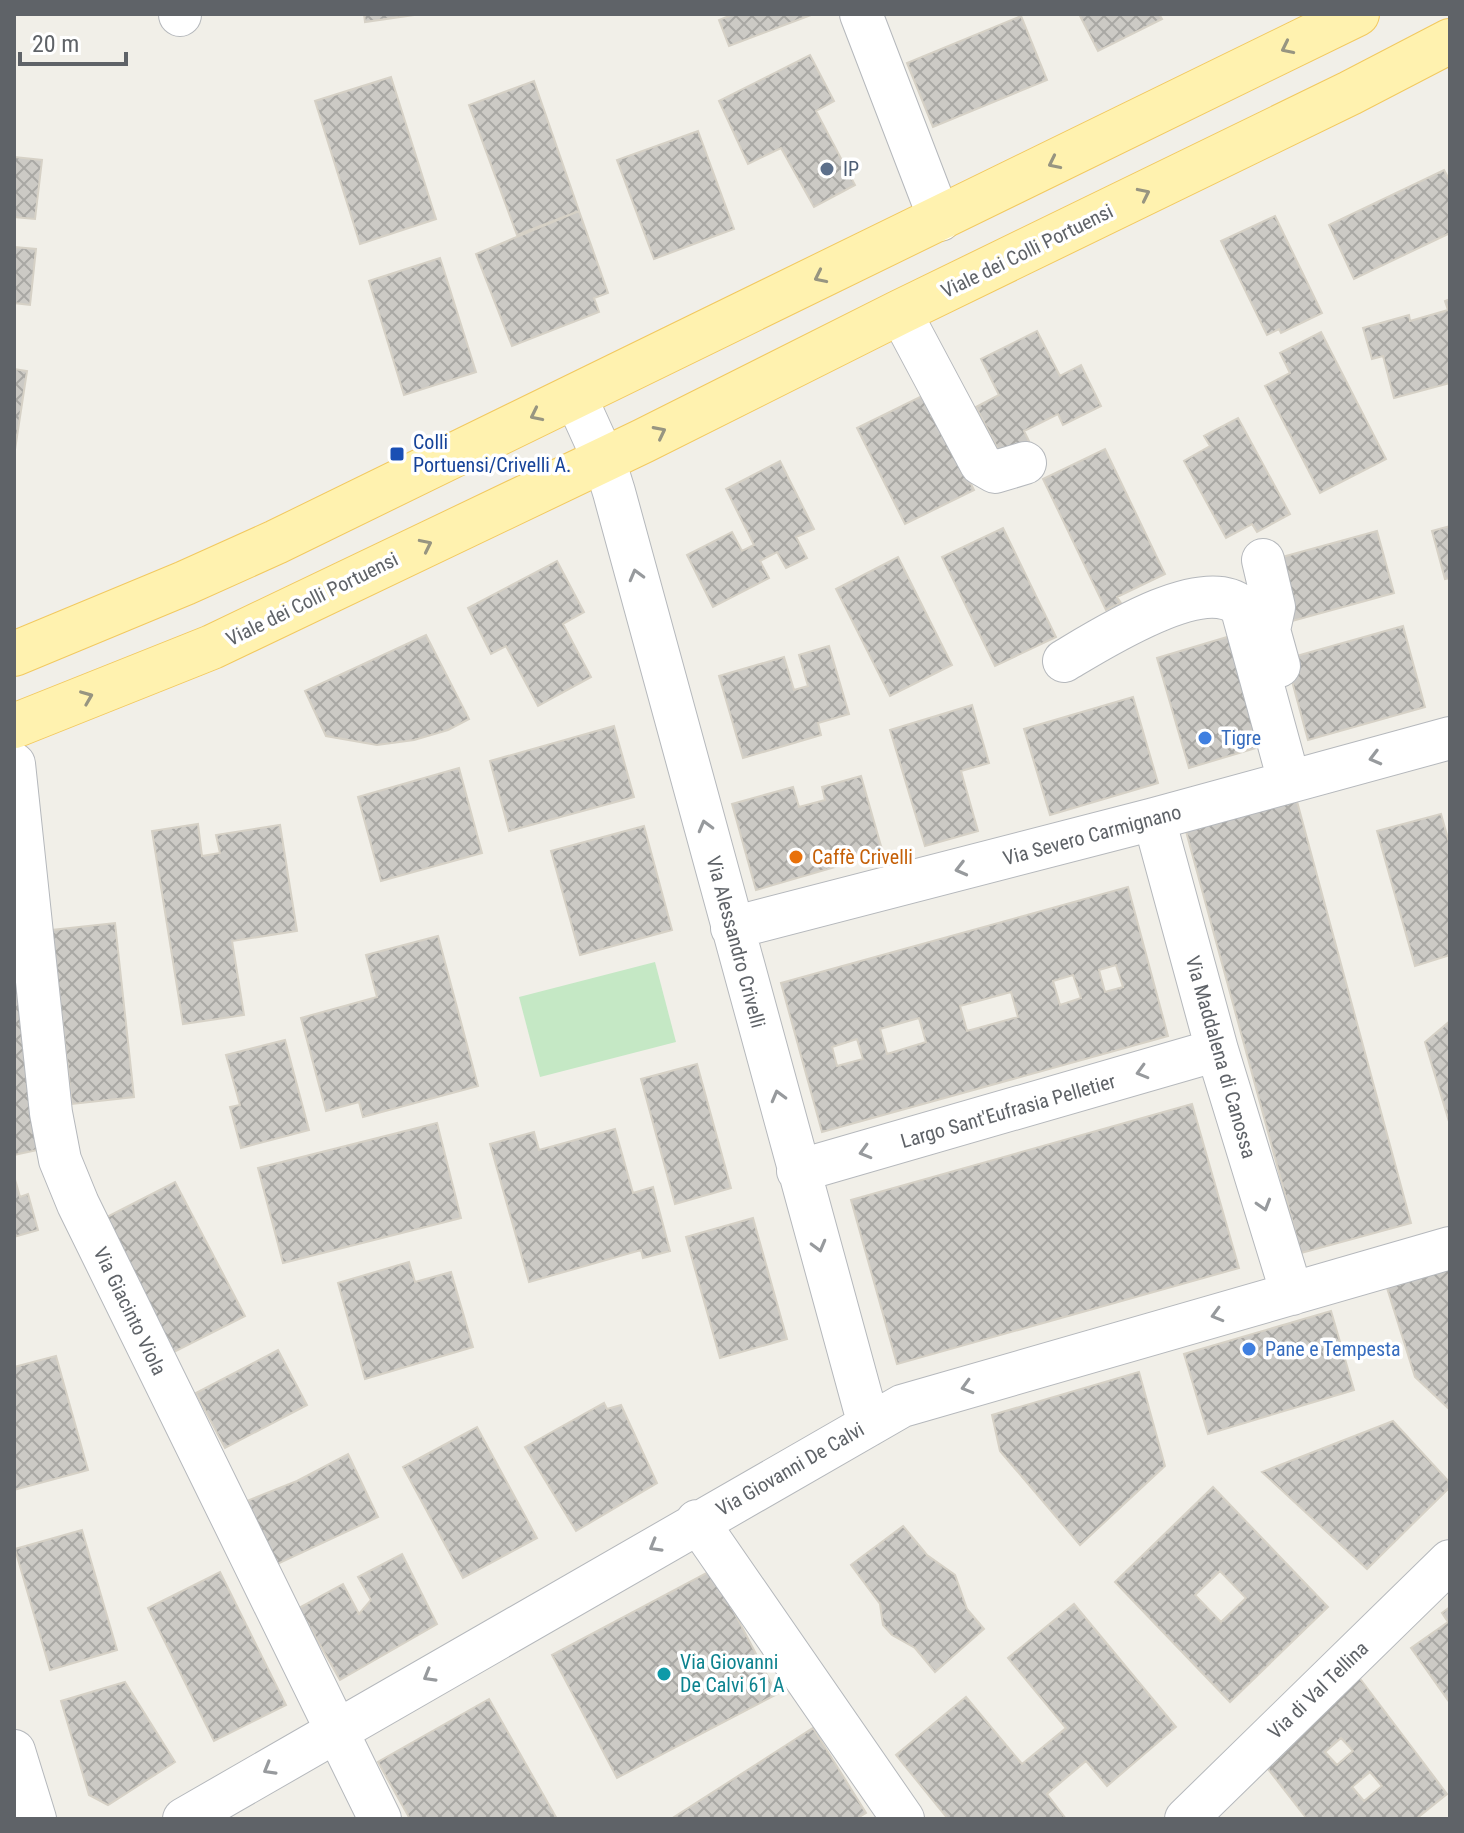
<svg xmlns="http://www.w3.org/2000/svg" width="1464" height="1833" font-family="'Roboto Condensed',sans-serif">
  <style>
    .green { fill: #c5e8c5 }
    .building { fill: url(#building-cross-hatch); stroke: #d6d1c6; stroke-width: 2; fill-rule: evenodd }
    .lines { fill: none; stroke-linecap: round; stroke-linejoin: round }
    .minor-casing { stroke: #b5b8bc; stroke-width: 44 }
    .major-casing { stroke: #f2c960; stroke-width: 46 }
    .minor { stroke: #fff; stroke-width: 42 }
    .major { stroke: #fff2af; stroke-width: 44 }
    .oneway { stroke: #979581 }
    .oneway2 { stroke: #979a9d }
    .service-dot { fill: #5c6f8a; stroke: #fff; stroke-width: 3 }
    .transit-dot { fill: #1a4fb4; stroke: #fff; stroke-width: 3 }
    .shop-dot { fill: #3f7fe0; stroke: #fff; stroke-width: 3 }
    .food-dot { fill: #e8710a; stroke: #fff; stroke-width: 3 }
    .culture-dot { fill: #0f9aa8; stroke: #fff; stroke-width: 3 }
    .labels { text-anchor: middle; stroke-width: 7; stroke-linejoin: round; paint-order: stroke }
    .service-label { font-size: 20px; fill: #4e5e75; stroke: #fff; text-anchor: start }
    .street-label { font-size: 20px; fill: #5f6368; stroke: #fff }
    .transit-label { font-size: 20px; fill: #164399; stroke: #fff; text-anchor: start }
    .shop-label { font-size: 20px; fill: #366cbe; stroke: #fff; text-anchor: start }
    .food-label { font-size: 20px; fill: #c56008; stroke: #fff; text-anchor: start }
    .culture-label { font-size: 20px; fill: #0d838f; stroke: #fff; text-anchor: start }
  </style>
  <defs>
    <pattern id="building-cross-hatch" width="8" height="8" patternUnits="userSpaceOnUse" patternTransform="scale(2)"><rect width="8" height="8" fill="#cccac5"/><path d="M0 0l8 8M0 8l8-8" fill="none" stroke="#a9a8a4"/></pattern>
  </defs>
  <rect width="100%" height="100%" fill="#f1efe8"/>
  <path class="green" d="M 655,962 L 676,1042 L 540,1077 L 519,997 Z"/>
  <path class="building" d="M 364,14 L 421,14 L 365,22 Z
    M 734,14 L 811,14 L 811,15 L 729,46 L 719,20 Z
    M 1079,14 L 1159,14 L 1162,19 L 1098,51 Z
    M 1021,16 L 1047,80 L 933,127 L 907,63 Z
    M 810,55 L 834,101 L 816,111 L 855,185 L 814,207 L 781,148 L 748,164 L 719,101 Z
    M 391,77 L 436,219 L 360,244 L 315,101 Z
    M 534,81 L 579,211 L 517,235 L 469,105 Z
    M 698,131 L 734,229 L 654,259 L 617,160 Z
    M 14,157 L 42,160 L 35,219 L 14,217 Z
    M 1444,170 L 1450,181 L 1450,233 L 1354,279 L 1329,225 Z
    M 579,211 L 608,293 L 594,298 L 599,312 L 512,346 L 476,254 Z
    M 1275,216 L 1322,313 L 1281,333 L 1279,329 L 1267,335 L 1221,241 Z
    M 14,247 L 36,249 L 30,305 L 14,303 Z
    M 440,258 L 476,372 L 404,395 L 369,281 Z
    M 1450,299 L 1450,383 L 1394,398 L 1383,356 L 1372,359 L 1363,328 L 1409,315 L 1410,321 L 1448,310 L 1445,301 Z
    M 1037,331 L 1060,376 L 1081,365 L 1101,406 L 1063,425 L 1058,414 L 1024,431 L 1029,441 L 1001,455 L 976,407 L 999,395 L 981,359 Z
    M 1321,332 L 1386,459 L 1320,493 L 1265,386 L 1290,373 L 1280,353 Z
    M 14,369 L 27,371 L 14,456 Z
    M 926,394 L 974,490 L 905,524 L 857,428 Z
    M 1238,418 L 1290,514 L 1257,532 L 1252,524 L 1226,538 L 1184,461 L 1210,446 L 1204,436 Z
    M 1105,449 L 1165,574 L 1117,597 L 1121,603 L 1106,610 L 1043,479 Z
    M 780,461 L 814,529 L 796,537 L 807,558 L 786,568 L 777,552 L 760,561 L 769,578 L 713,607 L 687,555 L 732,532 L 742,551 L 754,545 L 726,489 Z
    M 1450,526 L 1450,578 L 1445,579 L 1432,531 Z
    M 1003,528 L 1056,637 L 995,666 L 942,557 Z
    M 1377,531 L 1394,593 L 1292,621 L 1275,559 Z
    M 898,557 L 952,665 L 890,696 L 836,589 Z
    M 557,561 L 584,612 L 563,624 L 591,677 L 538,706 L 506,646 L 491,654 L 468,608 Z
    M 1403,626 L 1425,707 L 1308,740 L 1286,659 Z
    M 1237,634 L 1269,744 L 1189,768 L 1157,658 Z
    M 426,635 L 469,719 L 448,730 L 414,740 L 377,745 L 326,736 L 305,691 Z
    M 829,646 L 849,714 L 818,723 L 821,735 L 743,758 L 719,676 L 784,657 L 794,690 L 808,686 L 799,655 Z
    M 1133,697 L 1158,783 L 1050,815 L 1024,729 Z
    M 972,705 L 989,763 L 961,771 L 978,831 L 925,846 L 890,730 Z
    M 614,726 L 634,797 L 509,831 L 490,761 Z
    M 459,768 L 482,853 L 381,881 L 358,797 Z
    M 861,776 L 883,853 L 756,890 L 732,804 L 793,787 L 799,807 L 825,800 L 822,787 Z
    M 1295,794 L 1411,1223 L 1301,1253 L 1184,824 Z
    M 1441,814 L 1450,846 L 1450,955 L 1415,966 L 1377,831 Z
    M 198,824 L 202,856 L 220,853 L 216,835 L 280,825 L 297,931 L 232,941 L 244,1015 L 183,1024 L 152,831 Z
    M 644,826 L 672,930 L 580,955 L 551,851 Z
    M 1128,887 L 1168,1036 L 822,1132 L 781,983 ZM 1116,965 L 1123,987 L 1105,992 L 1099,970 ZM 1073,975 L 1081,998 L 1060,1005 L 1053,981 ZM 1011,992 L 1018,1017 L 967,1031 L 960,1006 ZM 919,1018 L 926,1042 L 887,1054 L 880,1029 ZM 857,1039 L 863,1059 L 837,1066 L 832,1047 Z
    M 115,923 L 134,1097 L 72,1104 L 52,930 Z
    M 438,936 L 478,1086 L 363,1117 L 359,1102 L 326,1111 L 301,1018 L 377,997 L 366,955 Z
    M 14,967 L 42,1149 L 14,1155 Z
    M 1450,1021 L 1450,1125 L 1425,1042 Z
    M 285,1040 L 309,1130 L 241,1148 L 230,1107 L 240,1105 L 226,1055 Z
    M 697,1064 L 731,1188 L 675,1204 L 641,1079 Z
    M 1192,1104 L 1239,1268 L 897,1364 L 851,1200 Z
    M 437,1123 L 461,1218 L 283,1263 L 258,1168 Z
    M 615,1129 L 633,1193 L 653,1187 L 670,1251 L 643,1258 L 641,1250 L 529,1282 L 490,1144 L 534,1132 L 539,1150 Z
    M 14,1176 L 20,1197 L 28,1194 L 38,1230 L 14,1237 Z
    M 175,1182 L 245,1316 L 174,1352 L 105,1218 Z
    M 753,1218 L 787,1339 L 720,1358 L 686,1237 Z
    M 409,1262 L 415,1282 L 451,1272 L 473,1347 L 365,1379 L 338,1283 Z
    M 1450,1269 L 1450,1410 L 1415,1377 L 1387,1288 Z
    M 1331,1311 L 1354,1390 L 1208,1434 L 1184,1354 Z
    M 278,1350 L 307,1405 L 225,1448 L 196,1393 Z
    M 56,1356 L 88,1470 L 14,1490 L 14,1367 Z
    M 1139,1372 L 1165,1466 L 1080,1545 L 1000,1451 L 992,1415 Z
    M 604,1403 L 607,1409 L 621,1405 L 657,1483 L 576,1531 L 525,1447 Z
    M 1393,1421 L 1450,1483 L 1450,1487 L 1367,1569 L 1262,1472 Z
    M 477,1427 L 537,1538 L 463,1578 L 403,1467 Z
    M 348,1454 L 378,1517 L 271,1567 L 242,1503 L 297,1481 Z
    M 1213,1487 L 1328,1607 L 1230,1702 L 1115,1582 ZM 1220,1571 L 1246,1598 L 1221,1622 L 1195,1595 Z
    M 903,1526 L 927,1555 L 955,1575 L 967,1609 L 984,1629 L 935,1672 L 915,1648 L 892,1635 L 883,1625 L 880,1604 L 851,1565 Z
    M 82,1530 L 117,1650 L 50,1670 L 15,1549 Z
    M 402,1554 L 437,1624 L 340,1680 L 299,1608 L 343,1584 L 359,1614 L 371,1600 L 358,1577 Z
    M 712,1570 L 777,1694 L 617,1778 L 552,1655 Z
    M 220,1572 L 286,1705 L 214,1741 L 148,1608 Z
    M 1074,1604 L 1176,1727 L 1107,1786 L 1086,1761 L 1047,1794 L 1066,1819 L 948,1819 L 896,1755 L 966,1697 L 1022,1764 L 1066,1728 L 1008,1658 Z
    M 1450,1607 L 1450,1703 L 1411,1648 L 1448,1622 L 1442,1613 Z
    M 1352,1668 L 1447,1794 L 1416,1819 L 1307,1819 L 1261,1760 ZM 1341,1738 L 1353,1751 L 1337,1765 L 1325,1752 ZM 1370,1772 L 1382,1786 L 1364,1801 L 1352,1787 Z
    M 125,1682 L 175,1762 L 108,1805 L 89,1795 L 61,1701 Z
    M 489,1699 L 557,1819 L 410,1819 L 378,1762 Z
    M 813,1728 L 866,1813 L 856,1819 L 671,1819 Z"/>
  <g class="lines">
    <defs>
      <path id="minor" d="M 861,14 L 940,220
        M 180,15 L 180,14
        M 900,312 L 981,464 L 995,472 L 1025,463
        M 575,396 L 604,460 L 614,492 L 869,1425
        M 1263,560 L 1274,607 L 1269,630 L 1279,666
        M 1064,661 C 1101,639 1202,574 1241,606 L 1289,781
        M 14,764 L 51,1113 L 60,1160 L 78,1204 L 380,1819
        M 1154,819 L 1217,1050 L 1292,1294
        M 732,928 L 1154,819 L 1450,738
        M 798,1171 L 1217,1050
        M 697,1521 L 903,1819
        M 14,1751 L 35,1819
        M 184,1819 L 902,1406 L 1450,1248
        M 1186,1819 L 1450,1561"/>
      <path id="major" d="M 14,654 L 185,583 L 276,542 L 1357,14
        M 14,726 L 212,647 L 643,441 L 900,312 L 1350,93 L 1450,41"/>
    </defs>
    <use href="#minor" class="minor-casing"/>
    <use href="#major" class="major-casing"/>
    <use href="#minor" class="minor"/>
    <use href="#major" class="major"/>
  </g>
  <defs><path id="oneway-chevron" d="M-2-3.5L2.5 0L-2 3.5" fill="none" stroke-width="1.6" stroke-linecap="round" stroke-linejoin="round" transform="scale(2)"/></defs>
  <g class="oneway">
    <use href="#oneway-chevron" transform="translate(1287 48) rotate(154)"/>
    <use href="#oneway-chevron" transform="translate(1054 163) rotate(154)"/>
    <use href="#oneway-chevron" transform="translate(1144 194) rotate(-26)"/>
    <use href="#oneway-chevron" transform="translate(820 277) rotate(154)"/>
    <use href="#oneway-chevron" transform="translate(536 415) rotate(154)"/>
    <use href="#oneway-chevron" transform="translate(660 432) rotate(-27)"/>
    <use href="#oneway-chevron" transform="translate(426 545) rotate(-26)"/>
    <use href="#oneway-chevron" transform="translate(87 697) rotate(-22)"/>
  </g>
  <g class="oneway2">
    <use href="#oneway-chevron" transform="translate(636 575) rotate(-105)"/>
    <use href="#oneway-chevron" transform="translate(1375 758) rotate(165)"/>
    <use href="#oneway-chevron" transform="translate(705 826) rotate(-105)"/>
    <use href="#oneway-chevron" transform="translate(961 869) rotate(166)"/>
    <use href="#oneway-chevron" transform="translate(1142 1072) rotate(164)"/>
    <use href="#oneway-chevron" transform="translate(778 1096) rotate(-105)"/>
    <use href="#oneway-chevron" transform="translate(865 1152) rotate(164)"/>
    <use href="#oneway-chevron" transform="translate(1264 1205) rotate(73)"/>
    <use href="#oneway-chevron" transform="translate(819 1246) rotate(75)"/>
    <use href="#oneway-chevron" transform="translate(1217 1315) rotate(164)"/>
    <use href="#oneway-chevron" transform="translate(967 1387) rotate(164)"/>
    <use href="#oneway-chevron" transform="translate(655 1546) rotate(150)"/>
    <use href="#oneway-chevron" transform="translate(429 1676) rotate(150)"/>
    <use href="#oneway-chevron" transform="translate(269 1769) rotate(150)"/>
  </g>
  <circle class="service-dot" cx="827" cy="169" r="8"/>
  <rect class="transit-dot" x="389" y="446" width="16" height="16" rx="4"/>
  <g class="shop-dot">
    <circle cx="1205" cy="738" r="8"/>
    <circle cx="1249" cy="1349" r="8"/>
  </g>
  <circle class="food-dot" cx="796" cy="857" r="8"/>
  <circle class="culture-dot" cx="664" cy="1674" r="8"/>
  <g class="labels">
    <g class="service-label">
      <text x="843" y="176">IP</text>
    </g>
    <g class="street-label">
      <text transform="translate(1027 251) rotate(-26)" y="7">Viale dei Colli Portuensi</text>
      <text transform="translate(312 599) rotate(-26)" y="7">Viale dei Colli Portuensi</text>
      <text transform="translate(1092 835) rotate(-15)" y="7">Via Severo Carmignano</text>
      <text transform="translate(736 942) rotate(75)" y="7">Via Alessandro Crivelli</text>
      <text transform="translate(1221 1057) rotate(74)" y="7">Via Maddalena di Canossa</text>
      <text transform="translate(1008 1111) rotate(-16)" y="7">Largo Sant'Eufrasia Pelletier</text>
      <text transform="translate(130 1311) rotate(64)" y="7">Via Giacinto Viola</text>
      <text transform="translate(790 1469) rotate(-30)" y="7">Via Giovanni De Calvi</text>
      <text transform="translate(1318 1690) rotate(-44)" y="7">Via di Val Tellina</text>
    </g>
    <g class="transit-label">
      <text x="413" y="449">Colli<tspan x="413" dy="23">Portuensi/Crivelli A.</tspan></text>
    </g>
    <g class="shop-label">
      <text x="1221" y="745">Tigre</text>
      <text x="1265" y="1356">Pane e Tempesta</text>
    </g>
    <g class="food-label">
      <text x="812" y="864">Caffè Crivelli</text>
    </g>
    <g class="culture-label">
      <text x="680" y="1669">Via Giovanni<tspan x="680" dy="23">De Calvi 61 A</tspan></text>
    </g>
  </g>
  <rect width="1464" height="1833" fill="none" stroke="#5f6368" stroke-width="32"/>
  <path d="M20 52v12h106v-12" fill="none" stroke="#5f6368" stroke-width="4"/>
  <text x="32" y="52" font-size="24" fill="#5f6368" stroke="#ffffff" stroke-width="6" paint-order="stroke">20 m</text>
</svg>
